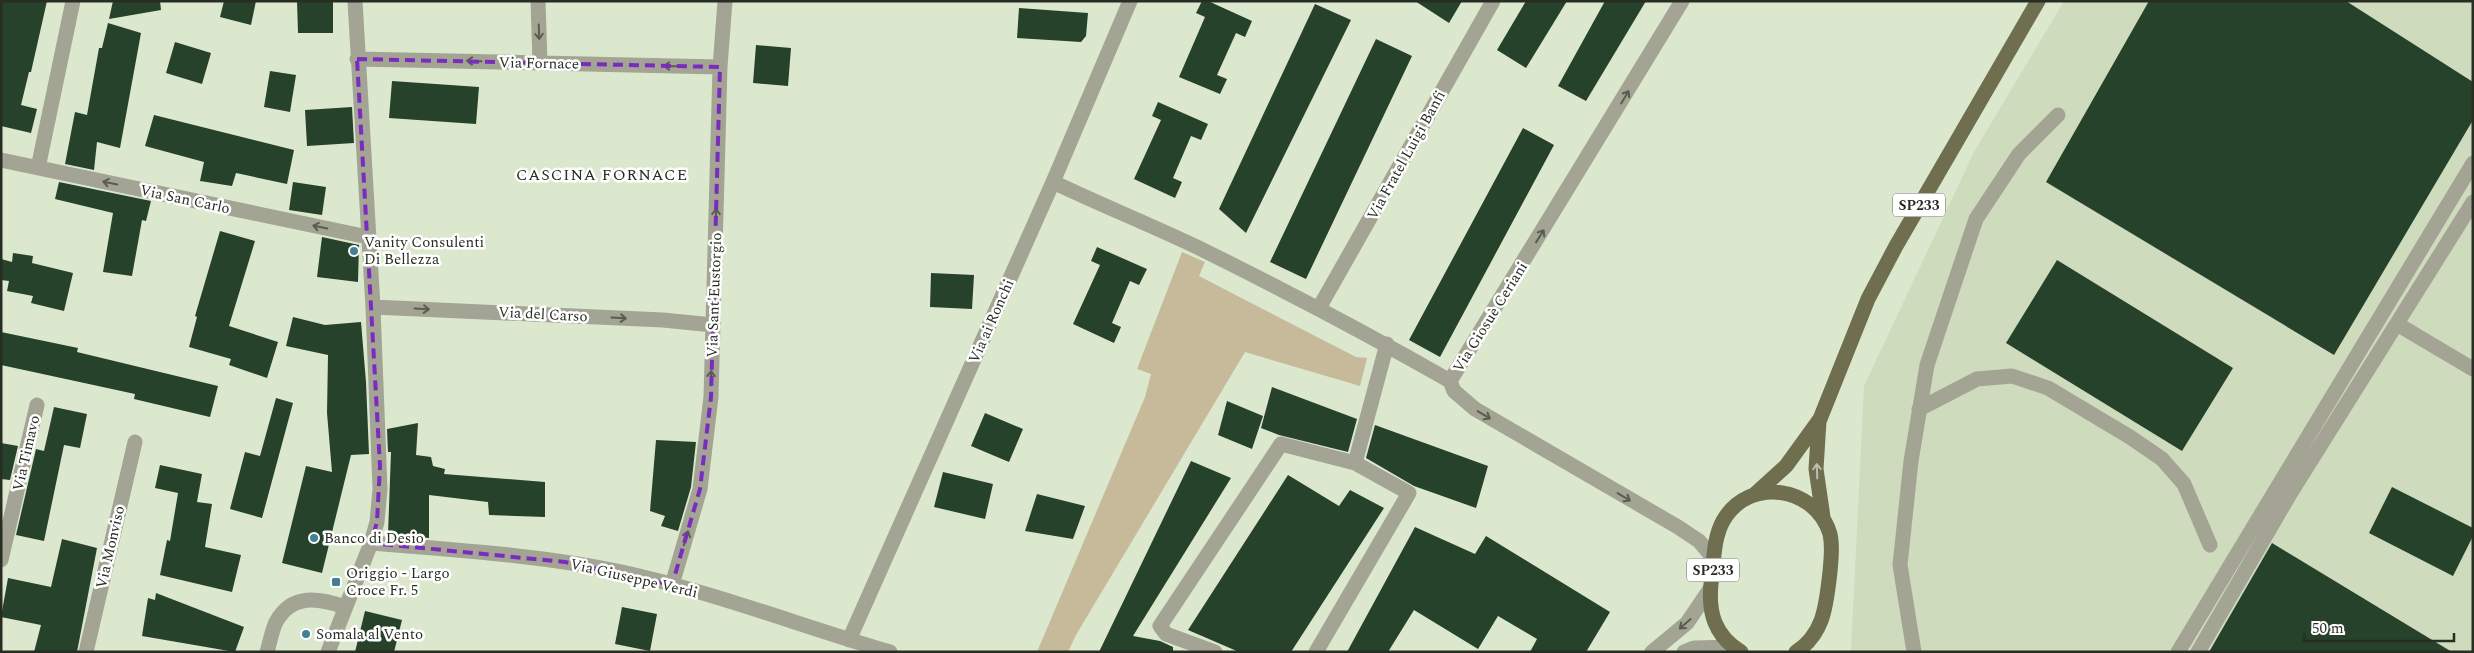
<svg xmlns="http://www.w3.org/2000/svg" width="2474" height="653" font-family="Spectral,serif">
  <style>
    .built { fill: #cedbbc }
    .green { fill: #c7ba9b }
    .building { fill: #27422a }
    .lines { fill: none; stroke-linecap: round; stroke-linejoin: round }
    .minor { stroke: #a3a493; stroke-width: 15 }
    .major { stroke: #6f6f50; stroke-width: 15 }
    .oneway { stroke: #595d50 }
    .oneway2 { stroke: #bebeb0 }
    .marked { fill: none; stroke: #7b2cbf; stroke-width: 4; stroke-dasharray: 10 6; stroke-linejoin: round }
    .poi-dot { fill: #438096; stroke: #fff; stroke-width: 2 }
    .labels { text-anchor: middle; stroke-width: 5; stroke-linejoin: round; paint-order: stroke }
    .shield { fill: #fff; stroke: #686c65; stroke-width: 1 }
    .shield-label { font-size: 14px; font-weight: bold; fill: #282d23 }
    .street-label { font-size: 15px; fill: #282d23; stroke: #fff }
    .poi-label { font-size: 15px; fill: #282d23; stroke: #fff; text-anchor: start }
    .neighbourhood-label { font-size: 16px; letter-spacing: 1px; fill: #282d23; stroke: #fff }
  </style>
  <rect width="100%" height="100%" fill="#dce8ce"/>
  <path class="built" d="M 2064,1 L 2473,1 L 2473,652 L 1851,652 L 1864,386 L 1974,152 Z"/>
  <path class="green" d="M 1182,252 L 1205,262 L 1199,276 L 1356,357 L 1367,358 L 1360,386 L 1245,352 L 1076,635 L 1068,652 L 1037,652 L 1145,397 L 1151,374 L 1137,369 Z"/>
  <path class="building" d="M 1,1 L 47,1 L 31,72 L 29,72 L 21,105 L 37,109 L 31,133 L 1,126 Z
    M 113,1 L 160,1 L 161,10 L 109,19 Z
    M 224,1 L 256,1 L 251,25 L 220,17 Z
    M 297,1 L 333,1 L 333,33 L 298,33 Z
    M 1202,1 L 1208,1 L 1252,21 L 1245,37 L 1236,33 L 1217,75 L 1227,79 L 1220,94 L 1179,77 L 1205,17 L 1196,13 Z
    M 1415,1 L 1462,1 L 1449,23 Z
    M 1526,1 L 1567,1 L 1526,68 L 1497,50 Z
    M 1605,1 L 1646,1 L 1586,101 L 1558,86 Z
    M 2149,1 L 2346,1 L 2473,82 L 2473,120 L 2334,355 L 2046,182 Z
    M 1315,4 L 1351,20 L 1246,233 L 1219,209 Z
    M 1019,8 L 1088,13 L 1086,36 L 1081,42 L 1017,38 Z
    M 108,23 L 141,33 L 120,148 L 97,142 L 94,170 L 65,164 L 75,112 L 87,115 L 99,48 L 102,48 Z
    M 1376,39 L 1412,56 L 1306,279 L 1270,262 Z
    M 175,42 L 211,53 L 202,84 L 166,73 Z
    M 756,45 L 791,48 L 788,86 L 753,83 Z
    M 270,71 L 296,75 L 290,112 L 264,107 Z
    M 392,81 L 479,87 L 476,124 L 389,118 Z
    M 1158,102 L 1208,124 L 1201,140 L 1191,136 L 1173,178 L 1182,182 L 1175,198 L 1134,179 L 1161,120 L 1152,116 Z
    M 352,107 L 354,143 L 307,146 L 305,110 Z
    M 154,115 L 294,150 L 287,184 L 236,173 L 232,186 L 200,181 L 204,162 L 145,146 Z
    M 1523,128 L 1554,145 L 1440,357 L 1409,340 Z
    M 59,182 L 151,201 L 146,221 L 142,220 L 132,276 L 103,272 L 113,213 L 55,199 Z
    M 293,182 L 326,187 L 322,215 L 289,210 Z
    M 220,231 L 255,241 L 229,326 L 278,342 L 267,378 L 229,365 L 231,359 L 189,347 L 197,317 L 195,316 Z
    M 322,237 L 359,245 L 358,282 L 317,277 Z
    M 1097,247 L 1147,269 L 1139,285 L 1130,281 L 1112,323 L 1121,327 L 1114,343 L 1073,324 L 1100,265 L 1091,261 Z
    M 13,253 L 33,256 L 32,263 L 73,273 L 64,311 L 31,303 L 33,296 L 7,291 L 9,281 L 1,280 L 1,259 L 12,262 Z
    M 2057,260 L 2233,368 L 2182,451 L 2006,343 Z
    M 931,273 L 974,275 L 972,309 L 930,307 Z
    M 293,317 L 325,325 L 361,322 L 366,382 L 369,454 L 351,455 L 322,573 L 282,563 L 306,466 L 332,472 L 327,413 L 328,355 L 286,346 Z
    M 1,332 L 78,348 L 77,352 L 218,386 L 210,417 L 134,399 L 135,394 L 1,365 Z
    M 1272,387 L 1357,419 L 1348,452 L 1279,435 L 1261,428 Z
    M 276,398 L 293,403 L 262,518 L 230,509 L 245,452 L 260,456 Z
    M 1227,401 L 1263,416 L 1252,449 L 1218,435 Z
    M 54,407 L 87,414 L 80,448 L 64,445 L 44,541 L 16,535 L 36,449 L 44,451 Z
    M 985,413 L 1023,429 L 1009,462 L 971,446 Z
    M 418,423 L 416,455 L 431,457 L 433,466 L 445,469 L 444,474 L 545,482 L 545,517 L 489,515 L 488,502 L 429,495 L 429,538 L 388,535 L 391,452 L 388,452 L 387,429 Z
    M 1375,425 L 1488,466 L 1476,508 L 1414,486 L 1366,458 Z
    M 656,440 L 696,442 L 691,487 L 678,531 L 661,526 L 665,516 L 650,511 Z
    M 1,443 L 18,446 L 10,480 L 1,479 Z
    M 1191,461 L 1231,478 L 1133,636 L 1160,641 L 1173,647 L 1173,652 L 1099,652 Z
    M 160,465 L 202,474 L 197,502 L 212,504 L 205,547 L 241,555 L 232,592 L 160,575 L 167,540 L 170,541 L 178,493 L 155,488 Z
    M 943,472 L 993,484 L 985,519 L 934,507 Z
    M 1288,475 L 1339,506 L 1350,490 L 1384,508 L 1291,652 L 1239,652 L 1188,630 Z
    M 2392,487 L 2473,528 L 2473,536 L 2453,576 L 2369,533 Z
    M 1037,494 L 1085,506 L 1073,539 L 1025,531 Z
    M 1415,527 L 1475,554 L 1486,536 L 1610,612 L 1586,652 L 1530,652 L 1537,639 L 1498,616 L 1478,649 L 1414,610 L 1388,652 L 1347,652 Z
    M 62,539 L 97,548 L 77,652 L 34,652 L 41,625 L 1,617 L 8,578 L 51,587 Z
    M 2272,543 L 2452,652 L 2209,652 Z
    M 156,593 L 244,627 L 235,652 L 142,636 L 148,598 L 155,600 Z
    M 622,607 L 657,614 L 650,651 L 615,644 Z
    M 365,611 L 402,620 L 394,652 L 355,652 Z"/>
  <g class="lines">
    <path class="minor" d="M 538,1 L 540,63
      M 357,59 L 720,67
      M 1,160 L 368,237
      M 38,168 L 73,1
      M 1053,182 C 1101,205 1151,225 1199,248 C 1284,290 1368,334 1450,381
      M 373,307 L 663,320 L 713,325
      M 1319,308 L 1493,1
      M 2397,324 L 2473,369
      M 1450,381 L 1682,1
      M 1450,381 L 1454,391 L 1475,409 L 1678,527 L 1699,541 L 1714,559
      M 1919,409 L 1977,379 L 2012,376 L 2048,388 L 2130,437 L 2162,459 L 2184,484 L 2210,545
      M 1355,463 L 1387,344
      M 371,543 C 455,550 540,555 622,572 C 713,592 801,626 890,652
      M 1,560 L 37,405
      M 672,585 L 700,489 L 711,397 L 720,67 L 725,1
      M 849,640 L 1053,182 L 1130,1
      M 86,652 L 135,442
      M 267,652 C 270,642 272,630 276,622 C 292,593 319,598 345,607
      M 328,652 L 371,543 L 377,522 L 380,489 L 373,307 L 355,1
      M 1215,652 L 1166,634 L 1160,626 L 1281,444 L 1355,463 L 1409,493 L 1316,652
      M 1652,652 L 1687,623 L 1710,589
      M 1684,652 L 1694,648 L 1734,647
      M 1914,652 L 1900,565 L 1911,461 L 1927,365 L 1976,219 L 2019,154 L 2058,115
      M 2178,652 L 2473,163
      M 2198,652 L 2290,494 L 2473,202"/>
    <path class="major" d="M 1819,421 L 1816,469 L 1823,517
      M 1755,494 L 1786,466 L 1820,419 L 1868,299 L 1896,246 L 2038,1
      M 1741,652 C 1715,636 1708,613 1711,584 C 1714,563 1713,539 1723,521 C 1748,476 1816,486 1830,534 C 1833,547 1831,559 1830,572 C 1826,604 1825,633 1796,652"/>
  </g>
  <defs><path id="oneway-shaft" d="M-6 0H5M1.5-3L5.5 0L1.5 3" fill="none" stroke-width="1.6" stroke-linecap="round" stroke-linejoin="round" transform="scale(1.25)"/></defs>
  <g class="oneway">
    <use href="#oneway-shaft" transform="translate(539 32) rotate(88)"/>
    <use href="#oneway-shaft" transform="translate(474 61) rotate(-179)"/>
    <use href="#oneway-shaft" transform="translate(671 66) rotate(-179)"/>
    <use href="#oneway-shaft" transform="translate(1625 97) rotate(-59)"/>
    <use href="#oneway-shaft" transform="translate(110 183) rotate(-168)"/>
    <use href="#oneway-shaft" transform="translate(716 216) rotate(-88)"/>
    <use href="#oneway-shaft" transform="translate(320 227) rotate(-168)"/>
    <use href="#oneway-shaft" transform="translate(1540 236) rotate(-58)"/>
    <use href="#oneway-shaft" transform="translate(422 309) rotate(3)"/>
    <use href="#oneway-shaft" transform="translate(619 318) rotate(3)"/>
    <use href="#oneway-shaft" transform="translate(711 378) rotate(-88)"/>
    <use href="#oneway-shaft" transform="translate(1484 415) rotate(31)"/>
    <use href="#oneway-shaft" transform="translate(1624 497) rotate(31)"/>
    <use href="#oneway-shaft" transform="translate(686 538) rotate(-73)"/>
    <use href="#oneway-shaft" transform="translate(1685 624) rotate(139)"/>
  </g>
  <use class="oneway2" href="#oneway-shaft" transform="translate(1817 471) rotate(-92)"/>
  <path class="marked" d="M 357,59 L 720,67 L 711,397 L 700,489 L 672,585 L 565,562 L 371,543 L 377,522 L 380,466 Z"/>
  <g class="poi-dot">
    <circle cx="354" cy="251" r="5"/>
    <circle cx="314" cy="538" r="5"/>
    <rect x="331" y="577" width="10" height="10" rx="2.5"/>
    <circle cx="306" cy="634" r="5"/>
  </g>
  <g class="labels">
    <g class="shield">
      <rect x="1893" y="193.5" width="52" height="23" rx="4"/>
      <rect x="1687" y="558.5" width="52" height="23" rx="4"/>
    </g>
    <g class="shield-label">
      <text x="1919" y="210">SP233</text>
      <text x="1713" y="575">SP233</text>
    </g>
    <g class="street-label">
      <text transform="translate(539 63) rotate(1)" y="5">Via Fornace</text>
      <text transform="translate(1406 155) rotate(-61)" y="5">Via Fratel Luigi Banfi</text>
      <text transform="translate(185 199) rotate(12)" y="5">Via San Carlo</text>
      <text transform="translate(714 295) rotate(-88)" y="5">Via Sant'Eustorgio</text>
      <text transform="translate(543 314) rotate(3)" y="5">Via del Carso</text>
      <text transform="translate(1490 317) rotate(-58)" y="5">Via Giosuè Ceriani</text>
      <text transform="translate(991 321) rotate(-66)" y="5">Via ai Ronchi</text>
      <text transform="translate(26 453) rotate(-77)" y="5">Via Timavo</text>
      <text transform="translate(110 547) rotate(-77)" y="5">Via Monviso</text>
      <text transform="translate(634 578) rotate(13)" y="5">Via Giuseppe Verdi</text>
    </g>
    <g class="poi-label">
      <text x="364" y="247">Vanity Consulenti<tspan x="364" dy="17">Di Bellezza</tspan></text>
      <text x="324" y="543">Banco di Desio</text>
      <text x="346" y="578">Origgio - Largo<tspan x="346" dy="17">Croce Fr. 5</tspan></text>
      <text x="316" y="639">Somala al Vento</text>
    </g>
    <g class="neighbourhood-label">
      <text x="602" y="180">CASCINA FORNACE</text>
    </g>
  </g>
  <rect width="2474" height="653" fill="none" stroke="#282d23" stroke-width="5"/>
  <path d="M2304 633v8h150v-8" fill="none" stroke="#282d23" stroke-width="2.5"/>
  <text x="2312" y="633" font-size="15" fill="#282d23" stroke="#ffffff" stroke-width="4" paint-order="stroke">50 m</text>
</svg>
